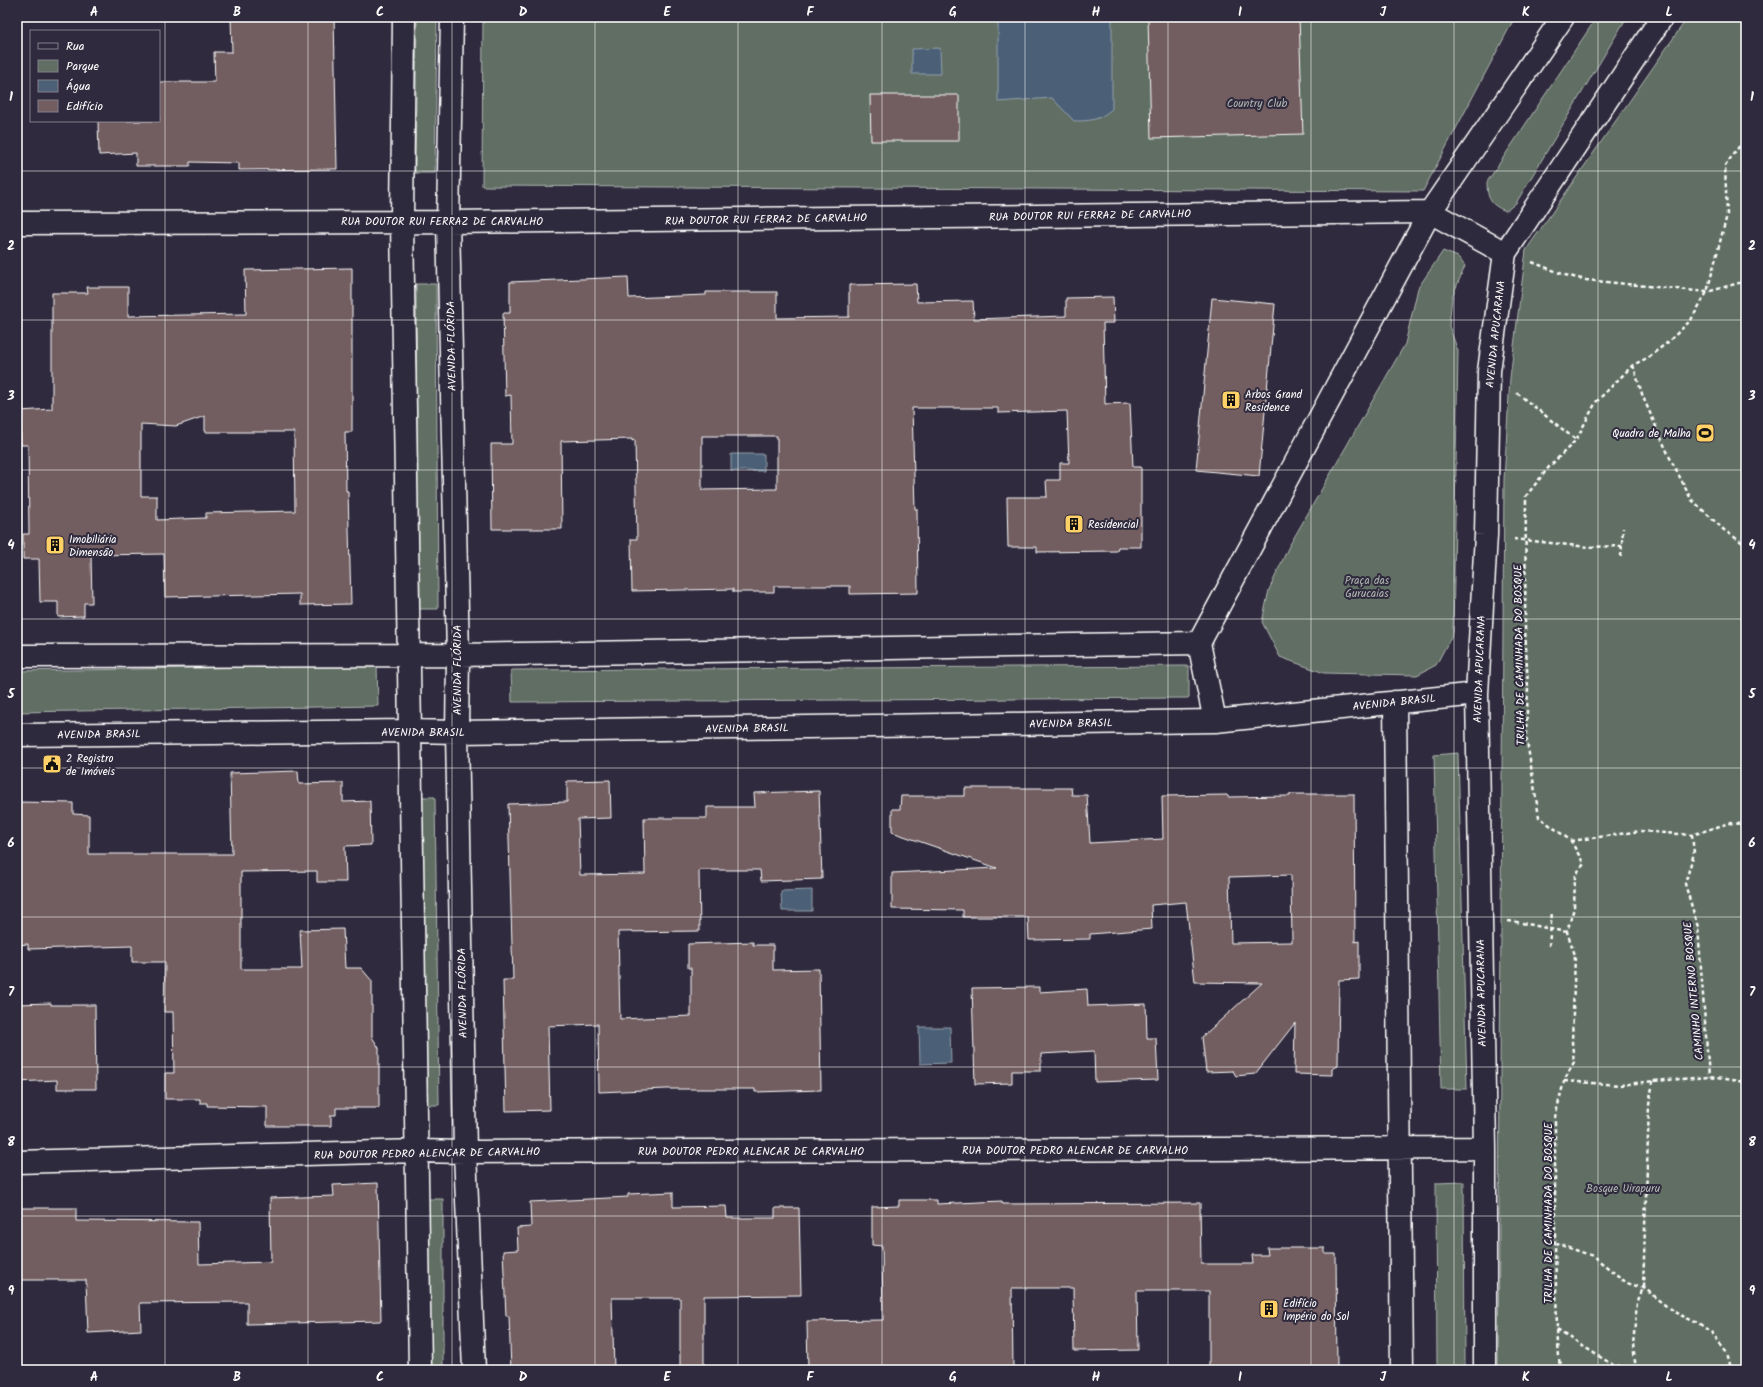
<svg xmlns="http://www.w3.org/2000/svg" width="1763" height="1387" font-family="Kalam,sans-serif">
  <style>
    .green { fill: #606e64; stroke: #b0b6b2 }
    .water { fill: #4c6177; stroke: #94a0ad }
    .building { fill: #725d60; stroke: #fff; fill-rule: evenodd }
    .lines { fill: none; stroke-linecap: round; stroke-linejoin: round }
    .minor-casing { stroke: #fff; stroke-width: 25 }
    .path { stroke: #fff; stroke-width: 2.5; stroke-dasharray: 4 3; stroke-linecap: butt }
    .minor { stroke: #2f2a3d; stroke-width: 22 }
    .grid { fill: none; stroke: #fff; stroke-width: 1; stroke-opacity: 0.55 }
    .labels { text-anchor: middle; stroke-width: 4; stroke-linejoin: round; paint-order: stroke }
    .park-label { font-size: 11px; fill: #b0b6b2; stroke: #2f2a3d }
    .street-label { font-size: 11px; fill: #fff; stroke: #2f2a3d }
    .poi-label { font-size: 11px; fill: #fff; stroke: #2f2a3d; text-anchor: start }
    .neatline { fill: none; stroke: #fff; stroke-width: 1.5 }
    .grid-label { font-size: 13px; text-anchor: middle; font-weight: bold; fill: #fff }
  </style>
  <rect width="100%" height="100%" fill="#2f2a3d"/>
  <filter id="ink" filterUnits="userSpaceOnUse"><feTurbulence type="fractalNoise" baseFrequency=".025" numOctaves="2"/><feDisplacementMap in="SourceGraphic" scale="8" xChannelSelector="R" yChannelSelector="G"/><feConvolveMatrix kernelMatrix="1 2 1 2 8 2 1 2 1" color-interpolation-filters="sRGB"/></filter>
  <g filter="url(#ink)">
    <path class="green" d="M 417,17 L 437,17 L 435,173 L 415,173 Z
      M 483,17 L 1515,17 L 1423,191 L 482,186 Z
      M 1597,17 L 1627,17 L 1516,203 L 1506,211 C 1490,205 1487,198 1487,182 Z
      M 1688,17 L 1746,17 L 1746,1370 L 1498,1370 L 1504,480 L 1510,378 L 1526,250 Z
      M 1443,251 L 1458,257 L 1465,266 L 1452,297 L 1449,326 L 1458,351 L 1453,633 L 1436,665 L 1417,675 L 1324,673 L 1280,657 L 1262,622 L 1269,590 L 1288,548 L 1405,344 L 1418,288 Z
      M 416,284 L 436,284 L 438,609 L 418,609 Z
      M 377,665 L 378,706 L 17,712 L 17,671 Z
      M 1189,666 L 1189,698 L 512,702 L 511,670 Z
      M 1458,753 L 1467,1089 L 1441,1089 L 1434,755 Z
      M 417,797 L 435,797 L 439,1105 L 421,1105 Z
      M 1464,1182 L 1465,1370 L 1437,1370 L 1436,1183 Z
      M 425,1199 L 443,1199 L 443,1370 L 425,1370 Z"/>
    <path class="water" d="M 1002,17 L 1112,17 L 1112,109 C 1099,120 1092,121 1074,121 L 1052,98 L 998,102 L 998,20 Z
      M 940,48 L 941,74 L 912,74 L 912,49 Z
      M 731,454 L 764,454 L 764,471 L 731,471 Z
      M 812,890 L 812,911 L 782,911 L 781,891 Z
      M 919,1027 L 950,1027 L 951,1063 L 920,1064 Z"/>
    <path class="building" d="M 231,17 L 334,17 L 337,169 L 239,170 L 239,163 L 190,162 L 190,166 L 136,166 L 136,153 L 99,155 L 98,121 L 159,121 L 159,82 L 215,82 L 214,52 L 232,52 Z
      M 1148,17 L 1299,17 L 1303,134 L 1151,138 Z
      M 870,95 L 959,95 L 959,141 L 871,141 Z
      M 352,268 L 352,432 L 345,432 L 346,491 L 348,491 L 351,604 L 300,605 L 300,594 L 165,597 L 164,554 L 91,555 L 92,603 L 84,603 L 84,616 L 58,617 L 58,602 L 40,602 L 39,559 L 23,559 L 23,534 L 29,534 L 28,445 L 21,445 L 20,411 L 52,409 L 52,293 L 88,293 L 87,287 L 128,287 L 128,316 L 246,314 L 245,270 ZM 205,416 L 205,432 L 294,432 L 295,511 L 206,513 L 206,518 L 157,520 L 157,496 L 141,496 L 141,424 L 176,426 Z
      M 628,277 L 629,298 L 706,295 L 706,292 L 777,292 L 777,318 L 849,317 L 849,285 L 916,284 L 917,302 L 973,301 L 974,319 L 1066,316 L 1066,298 L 1113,297 L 1114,323 L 1103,323 L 1105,404 L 1130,403 L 1133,467 L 1141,467 L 1141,547 L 1118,547 L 1117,551 L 1037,552 L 1037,547 L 1008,547 L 1007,497 L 1047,497 L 1046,480 L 1060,480 L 1060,463 L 1069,463 L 1067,411 L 998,413 L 998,408 L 912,408 L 915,509 L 917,509 L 918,593 L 850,594 L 850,586 L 774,586 L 774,592 L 733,592 L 733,589 L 632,591 L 631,539 L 637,539 L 635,440 L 632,441 L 632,439 L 561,441 L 562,529 L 492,529 L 491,444 L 512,444 L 511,395 L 505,396 L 503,313 L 510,313 L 510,282 ZM 702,436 L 777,436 L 777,489 L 702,490 Z
      M 1212,298 L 1275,304 L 1259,476 L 1196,470 Z
      M 298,771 L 299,784 L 343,783 L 343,802 L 370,801 L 371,845 L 345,846 L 346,882 L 317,882 L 317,871 L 241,872 L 241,969 L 302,969 L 300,930 L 343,929 L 345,968 L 361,968 L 372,981 L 372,1037 L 379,1048 L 379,1108 L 336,1108 L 336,1115 L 331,1115 L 331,1126 L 267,1126 L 267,1107 L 207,1106 L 207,1103 L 200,1103 L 200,1099 L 165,1099 L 165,1073 L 174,1073 L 173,1012 L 164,1012 L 165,962 L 132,962 L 132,946 L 28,949 L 28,944 L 17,945 L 17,802 L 73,803 L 73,814 L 89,815 L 89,854 L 232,854 L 230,773 Z
      M 610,780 L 611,818 L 578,819 L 580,875 L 645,874 L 644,818 L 707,818 L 707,807 L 755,807 L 754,793 L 819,791 L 822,879 L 761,881 L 760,870 L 699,870 L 700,931 L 618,932 L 620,1019 L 691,1016 L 691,968 L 688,968 L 688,944 L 753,942 L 753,945 L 773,945 L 773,970 L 819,969 L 821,1090 L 755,1092 L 755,1089 L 666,1089 L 599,1092 L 598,1024 L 548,1026 L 550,1110 L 506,1111 L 503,980 L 513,980 L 508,804 L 567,802 L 567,781 Z
      M 965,788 L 1071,788 L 1072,795 L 1087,795 L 1090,843 L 1163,839 L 1162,796 L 1227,795 L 1228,797 L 1290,796 L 1290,794 L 1354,794 L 1355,942 L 1359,941 L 1359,979 L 1339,980 L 1338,1066 L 1332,1069 L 1332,1075 L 1294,1074 L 1295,1023 L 1255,1074 L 1236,1076 L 1233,1071 L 1206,1072 L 1202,1037 L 1262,983 L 1195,982 L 1186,902 L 1151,905 L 1152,929 L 1090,934 L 1090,939 L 1029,940 L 1028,917 L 963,917 L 963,910 L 892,909 L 892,873 L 997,868 L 892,832 L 892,809 L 900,809 L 901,796 L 965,796 ZM 1291,875 L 1292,942 L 1231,943 L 1229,877 Z
      M 1039,987 L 1039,992 L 1087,989 L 1088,1006 L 1146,1004 L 1147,1038 L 1156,1038 L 1158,1080 L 1095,1082 L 1094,1051 L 1041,1054 L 1041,1071 L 1012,1071 L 1012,1083 L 975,1084 L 972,988 Z
      M 51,1003 L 51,1005 L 95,1005 L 96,1089 L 57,1089 L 57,1080 L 17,1082 L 17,1004 Z
      M 378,1183 L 381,1321 L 247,1324 L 247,1302 L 140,1303 L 141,1330 L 88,1333 L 86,1280 L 17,1280 L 17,1208 L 76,1208 L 76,1221 L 198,1222 L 199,1264 L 271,1262 L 270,1198 L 334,1196 L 333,1185 Z
      M 673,1192 L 673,1207 L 726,1206 L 727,1218 L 775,1218 L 775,1208 L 799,1208 L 801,1295 L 704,1296 L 704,1370 L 680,1370 L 680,1298 L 612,1298 L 614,1370 L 511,1370 L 509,1316 L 506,1316 L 503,1251 L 518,1250 L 517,1228 L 531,1227 L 530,1202 L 628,1197 L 628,1194 Z
      M 899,1200 L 937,1200 L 937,1204 L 1002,1201 L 1002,1204 L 1200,1203 L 1201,1264 L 1253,1264 L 1252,1255 L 1268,1255 L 1267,1248 L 1325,1248 L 1325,1254 L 1336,1254 L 1337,1370 L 1209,1370 L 1209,1291 L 1137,1291 L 1138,1350 L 1074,1351 L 1073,1288 L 1012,1288 L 1013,1370 L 808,1370 L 807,1321 L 883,1320 L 882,1246 L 872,1245 L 872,1207 L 899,1206 Z"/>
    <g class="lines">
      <defs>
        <path id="minor" d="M 404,17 L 402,221 L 420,1370
          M 452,17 L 448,222 L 458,655 L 457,732 L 465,1152 L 474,1370
          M 17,223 L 448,222 L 1430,212 L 1505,253
          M 17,656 L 458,655 L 1199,643
          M 1395,702 L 1402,1370
          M 1215,721 L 1199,643 L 1430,212 L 1563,17
          M 17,735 L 410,731 L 457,732 L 1215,721 L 1477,694
          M 17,1162 L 417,1151 L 465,1152 L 1485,1148
          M 1485,1370 L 1485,1148 L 1477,694 L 1486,535 L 1489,371 L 1505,253 L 1662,17"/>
      </defs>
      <use href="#minor" class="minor-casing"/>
      <path class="path" d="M 1532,262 L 1565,275 L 1586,280 L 1707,292 L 1746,281
        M 1633,365 L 1643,397 L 1669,456 L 1691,499 L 1724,530 L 1746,545
        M 1517,393 L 1576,440
        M 1514,539 L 1588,547 L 1622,546
        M 1621,557 L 1623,528
        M 1692,835 L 1694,853 L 1685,884 L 1698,927 L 1709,1077
        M 1571,841 L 1640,831 L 1692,835 L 1729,823 L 1746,824
        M 1508,921 C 1528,923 1547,929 1567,932
        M 1549,946 L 1552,912
        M 1564,1081 L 1620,1085 L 1653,1081 L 1709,1077 L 1746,1082
        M 1555,1243 L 1593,1256 L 1627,1283 L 1643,1288 L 1674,1312 L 1697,1323 L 1712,1334 L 1727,1353 L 1730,1364 L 1729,1370
        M 1557,1330 L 1613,1365 L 1636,1370
        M 1560,1370 L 1557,1330 L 1555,1243 L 1555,1117 L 1564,1081 L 1574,1062 L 1572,1042 L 1575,955 L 1567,932 L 1574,908 L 1575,875 L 1584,864 L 1571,841 L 1539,817 L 1526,735 L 1528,688 L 1525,627 L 1526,496 L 1549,467 L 1576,440 L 1596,402 L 1633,365 L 1647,358 L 1667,343 L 1691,320 L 1707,292 L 1727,215 L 1725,166 L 1746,137
        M 1636,1370 L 1633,1345 L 1637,1303 L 1643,1288 L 1649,1105 L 1653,1081"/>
      <use href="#minor" class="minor"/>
    </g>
  </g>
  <path class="grid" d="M 165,17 L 165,1370M 308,17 L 308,1370M 452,17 L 452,1370M 595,17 L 595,1370M 738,17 L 738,1370M 882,17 L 882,1370M 1025,17 L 1025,1370M 1168,17 L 1168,1370M 1311,17 L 1311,1370M 1454,17 L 1454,1370M 1598,17 L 1598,1370M 17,171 L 1746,171M 17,320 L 1746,320M 17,470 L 1746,470M 17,619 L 1746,619M 17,768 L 1746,768M 17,917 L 1746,917M 17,1067 L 1746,1067M 17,1216 L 1746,1216"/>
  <defs>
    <symbol id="building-square" viewBox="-11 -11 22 22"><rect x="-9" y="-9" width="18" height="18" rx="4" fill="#ffd166" stroke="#2f2a3d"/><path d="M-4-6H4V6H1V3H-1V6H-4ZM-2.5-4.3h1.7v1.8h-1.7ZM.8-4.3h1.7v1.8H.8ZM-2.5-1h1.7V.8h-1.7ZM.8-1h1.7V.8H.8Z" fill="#111"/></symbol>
    <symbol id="stadium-square" viewBox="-11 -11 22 22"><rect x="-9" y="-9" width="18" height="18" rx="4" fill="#ffd166" stroke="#2f2a3d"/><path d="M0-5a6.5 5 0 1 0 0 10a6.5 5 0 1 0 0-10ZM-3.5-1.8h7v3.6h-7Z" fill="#111"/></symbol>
    <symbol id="civic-square" viewBox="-11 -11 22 22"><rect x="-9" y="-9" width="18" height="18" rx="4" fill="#ffd166" stroke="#2f2a3d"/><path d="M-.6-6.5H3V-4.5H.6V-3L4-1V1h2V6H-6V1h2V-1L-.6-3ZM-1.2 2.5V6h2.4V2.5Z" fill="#111"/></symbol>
  </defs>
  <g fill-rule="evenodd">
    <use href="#building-square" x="1220" y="389" width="22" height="22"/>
    <use href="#stadium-square" x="1694" y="422" width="22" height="22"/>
    <use href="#building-square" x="1063" y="513" width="22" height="22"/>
    <use href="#building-square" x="44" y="534" width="22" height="22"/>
    <use href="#civic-square" x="41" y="753" width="22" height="22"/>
    <use href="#building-square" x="1258" y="1298" width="22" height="22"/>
  </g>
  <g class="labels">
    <g class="park-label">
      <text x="1257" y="107">Country Club</text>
      <text x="1367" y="584">Praça das<tspan x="1367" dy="13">Gurucaias</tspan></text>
      <text x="1623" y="1192">Bosque Uirapuru</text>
    </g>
    <g class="street-label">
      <text transform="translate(1090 215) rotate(-1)" y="4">RUA DOUTOR RUI FERRAZ DE CARVALHO</text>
      <text transform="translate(766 219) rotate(-1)" y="4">RUA DOUTOR RUI FERRAZ DE CARVALHO</text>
      <text x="442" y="225">RUA DOUTOR RUI FERRAZ DE CARVALHO</text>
      <text transform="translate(1495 334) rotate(-84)" y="4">AVENIDA APUCARANA</text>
      <text transform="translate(451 346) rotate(-91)" y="4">AVENIDA FLÓRIDA</text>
      <text transform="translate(1519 655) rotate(-91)" y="4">TRILHA DE CAMINHADA DO BOSQUE</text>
      <text transform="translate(1479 669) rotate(-88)" y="4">AVENIDA APUCARANA</text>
      <text transform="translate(457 670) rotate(-90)" y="4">AVENIDA FLÓRIDA</text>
      <text transform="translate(1394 702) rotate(-6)" y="4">AVENIDA BRASIL</text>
      <text transform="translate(1071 723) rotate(-1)" y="4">AVENIDA BRASIL</text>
      <text transform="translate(747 728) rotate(-1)" y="4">AVENIDA BRASIL</text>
      <text x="423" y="736">AVENIDA BRASIL</text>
      <text transform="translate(99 734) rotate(-1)" y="4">AVENIDA BRASIL</text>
      <text transform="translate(1693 991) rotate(-95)" y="4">CAMINHO INTERNO BOSQUE</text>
      <text transform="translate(462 993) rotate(-91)" y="4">AVENIDA FLÓRIDA</text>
      <text transform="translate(1481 993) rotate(-91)" y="4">AVENIDA APUCARANA</text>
      <text x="1075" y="1154">RUA DOUTOR PEDRO ALENCAR DE CARVALHO</text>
      <text x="751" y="1155">RUA DOUTOR PEDRO ALENCAR DE CARVALHO</text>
      <text transform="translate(427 1153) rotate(-1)" y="4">RUA DOUTOR PEDRO ALENCAR DE CARVALHO</text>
      <text transform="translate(1548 1213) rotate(-90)" y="4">TRILHA DE CAMINHADA DO BOSQUE</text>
    </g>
    <g class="poi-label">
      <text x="1245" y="398">Arbos Grand<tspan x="1245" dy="13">Residence</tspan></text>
      <text x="1691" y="437" text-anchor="end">Quadra de Malha</text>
      <text x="1088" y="528">Residencial</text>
      <text x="69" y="543">Imobiliária<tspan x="69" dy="13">Dimensão</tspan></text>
      <text x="66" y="762">2 Registro<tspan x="66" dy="13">de Imóveis</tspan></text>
      <text x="1283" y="1307">Edifício<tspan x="1283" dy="13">Império do Sol</tspan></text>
    </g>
  </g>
  <rect width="1763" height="1387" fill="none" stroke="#2f2a3d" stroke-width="44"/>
  <rect x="30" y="30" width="130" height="92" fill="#2f2a3d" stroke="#827f8b"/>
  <rect x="38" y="43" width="20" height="6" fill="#2f2a3d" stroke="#827f8b"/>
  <text x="66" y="50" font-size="12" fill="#ffffff">Rua</text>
  <rect x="38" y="60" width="20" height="12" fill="#606e64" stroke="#827f8b"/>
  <text x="66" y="70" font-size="12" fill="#ffffff">Parque</text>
  <rect x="38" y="80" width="20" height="12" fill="#4c6177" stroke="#827f8b"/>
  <text x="66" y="90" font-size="12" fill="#ffffff">Água</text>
  <rect x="38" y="100" width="20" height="12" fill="#725d60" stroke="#827f8b"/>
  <text x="66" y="110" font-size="12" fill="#ffffff">Edifício</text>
  <rect x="22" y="22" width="1719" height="1343" class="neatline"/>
  <g class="grid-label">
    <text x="94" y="16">A</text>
    <text x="237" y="16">B</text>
    <text x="380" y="16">C</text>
    <text x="523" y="16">D</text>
    <text x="667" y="16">E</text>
    <text x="810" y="16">F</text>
    <text x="953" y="16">G</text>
    <text x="1096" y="16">H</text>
    <text x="1240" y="16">I</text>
    <text x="1383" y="16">J</text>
    <text x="1526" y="16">K</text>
    <text x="1669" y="16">L</text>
    <text x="11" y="101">1</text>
    <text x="1752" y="101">1</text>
    <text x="11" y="250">2</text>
    <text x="1752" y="250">2</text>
    <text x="11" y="400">3</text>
    <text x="1752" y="400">3</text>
    <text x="11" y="549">4</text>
    <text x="1752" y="549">4</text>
    <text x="11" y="698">5</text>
    <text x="1752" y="698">5</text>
    <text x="11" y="847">6</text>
    <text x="1752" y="847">6</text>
    <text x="11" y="996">7</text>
    <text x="1752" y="996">7</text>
    <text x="11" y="1146">8</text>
    <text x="1752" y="1146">8</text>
    <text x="11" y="1295">9</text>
    <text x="1752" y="1295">9</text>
    <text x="94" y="1381">A</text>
    <text x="237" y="1381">B</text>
    <text x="380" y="1381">C</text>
    <text x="523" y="1381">D</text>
    <text x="667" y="1381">E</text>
    <text x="810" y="1381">F</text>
    <text x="953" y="1381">G</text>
    <text x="1096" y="1381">H</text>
    <text x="1240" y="1381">I</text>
    <text x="1383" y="1381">J</text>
    <text x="1526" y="1381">K</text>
    <text x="1669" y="1381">L</text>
  </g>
</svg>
